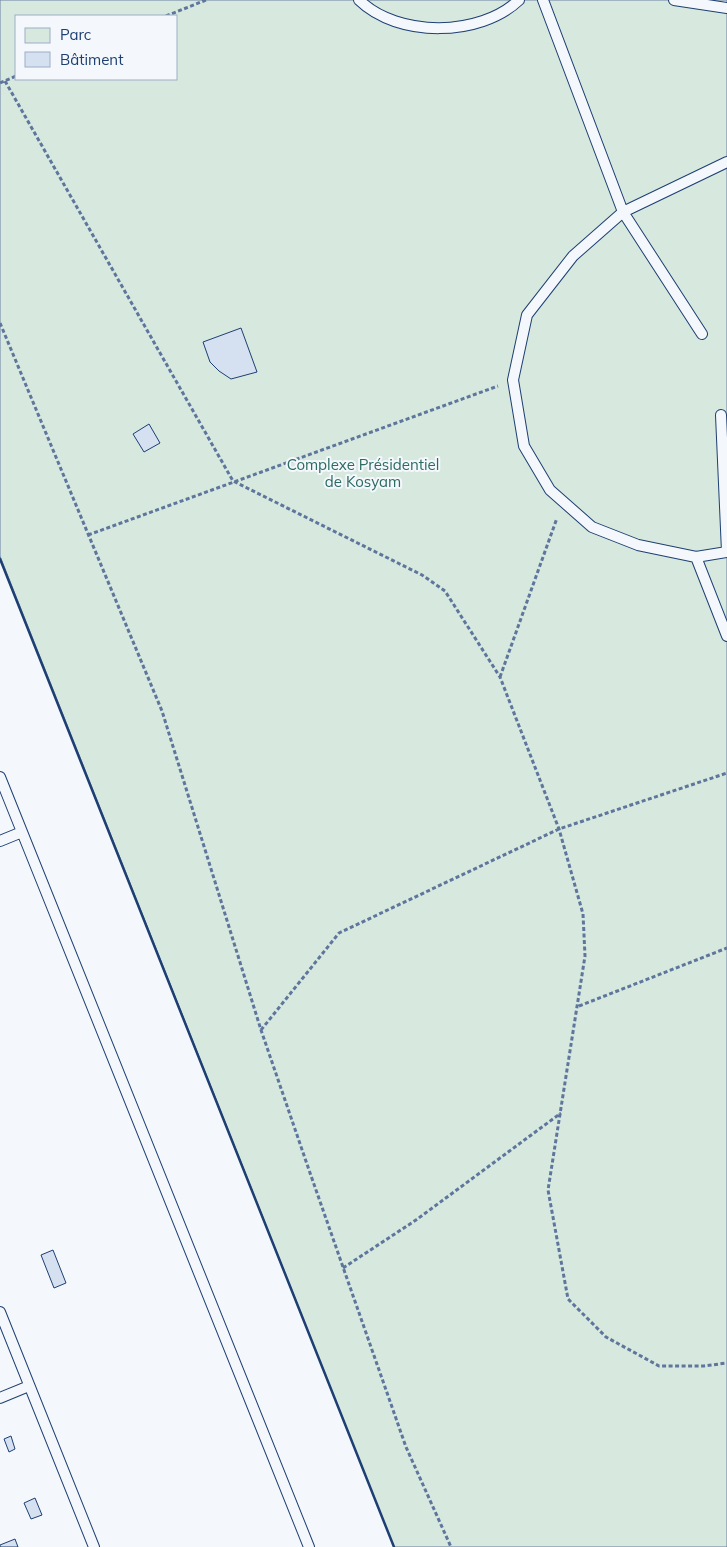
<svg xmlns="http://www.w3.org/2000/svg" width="727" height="1547" font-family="Mulish,sans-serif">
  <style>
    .green { fill: #d7e8df; stroke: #687fa3; fill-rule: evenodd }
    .building { fill: #d5e0f0; stroke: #1d3f73 }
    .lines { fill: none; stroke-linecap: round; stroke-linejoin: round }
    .lane-casing { stroke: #1d3f73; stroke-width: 12 }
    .path { stroke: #5e769c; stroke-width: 3; stroke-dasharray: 4 2.5; stroke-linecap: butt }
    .lane { stroke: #f4f7fb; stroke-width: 10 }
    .wall { stroke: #1d3f73; stroke-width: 2.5 }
    .labels { text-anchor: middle; stroke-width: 4; stroke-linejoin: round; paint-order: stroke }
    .park-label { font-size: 15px; fill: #2c6c60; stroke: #f4f7fb }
  </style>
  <rect width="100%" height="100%" fill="#f4f7fb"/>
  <path class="green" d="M 0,0 L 727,0 L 727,1547 L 394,1547 L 0,556 ZM 16,16 L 176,16 L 176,79 L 16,79 Z"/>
  <path class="building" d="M 241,328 L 257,372 L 231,379 L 219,371 L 210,362 L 203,342 Z
    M 149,424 L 160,443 L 144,452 L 133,434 Z
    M 53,1250 L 66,1283 L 54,1288 L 41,1255 Z
    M 11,1436 L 15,1449 L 9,1452 L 4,1439 Z
    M 35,1498 L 42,1515 L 31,1519 L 24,1503 Z
    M 15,1539 L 18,1547 L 0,1547 L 0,1545 Z"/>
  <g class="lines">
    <defs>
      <path id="lane" d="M 359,0 C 398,38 480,37 519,0
        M 543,0 L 623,212 L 702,334
        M 674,0 L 727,8
        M 727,162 L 623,212 L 573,256 L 527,315 L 513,380 L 524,446 L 550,490 L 592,527 L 638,545 L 696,557 L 727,552
        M 721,415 L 727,552
        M 696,557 L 727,636
        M 0,777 L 309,1547
        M 0,841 L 22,832
        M 0,1312 L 94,1547
        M 0,1398 L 29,1386"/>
    </defs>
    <use href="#lane" class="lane-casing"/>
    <path class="path" d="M 166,16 L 206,0
      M 5,81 L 233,481 L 422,575 L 445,591 L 500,677 L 559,829 L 583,914 L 585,956 L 548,1190 L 568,1299 L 606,1337 L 659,1366 L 704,1366 L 727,1363
      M 0,83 L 16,76
      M 0,323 L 162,711 L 261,1030 L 309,1170 L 406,1447 L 451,1547
      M 88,535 L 498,386
      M 500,677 L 557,518
      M 579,1006 L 727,948
      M 261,1030 L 339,933 L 559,829 L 727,773
      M 343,1268 L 416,1220 L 561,1113"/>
    <use href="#lane" class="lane"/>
    <path class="wall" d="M 0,559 L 394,1547"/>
  </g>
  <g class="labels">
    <g class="park-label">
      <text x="363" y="470">Complexe Présidentiel<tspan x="363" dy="17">de Kosyam</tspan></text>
    </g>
  </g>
  <rect x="15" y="15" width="162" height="65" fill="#f4f7fb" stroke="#9eadc5"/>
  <rect x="25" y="28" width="25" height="15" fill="#d7e8df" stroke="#9eadc5"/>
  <text x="60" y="40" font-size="15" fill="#1d3f73">Parc</text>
  <rect x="25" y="52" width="25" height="15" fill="#d5e0f0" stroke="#9eadc5"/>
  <text x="60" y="65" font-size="15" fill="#1d3f73">Bâtiment</text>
</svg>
